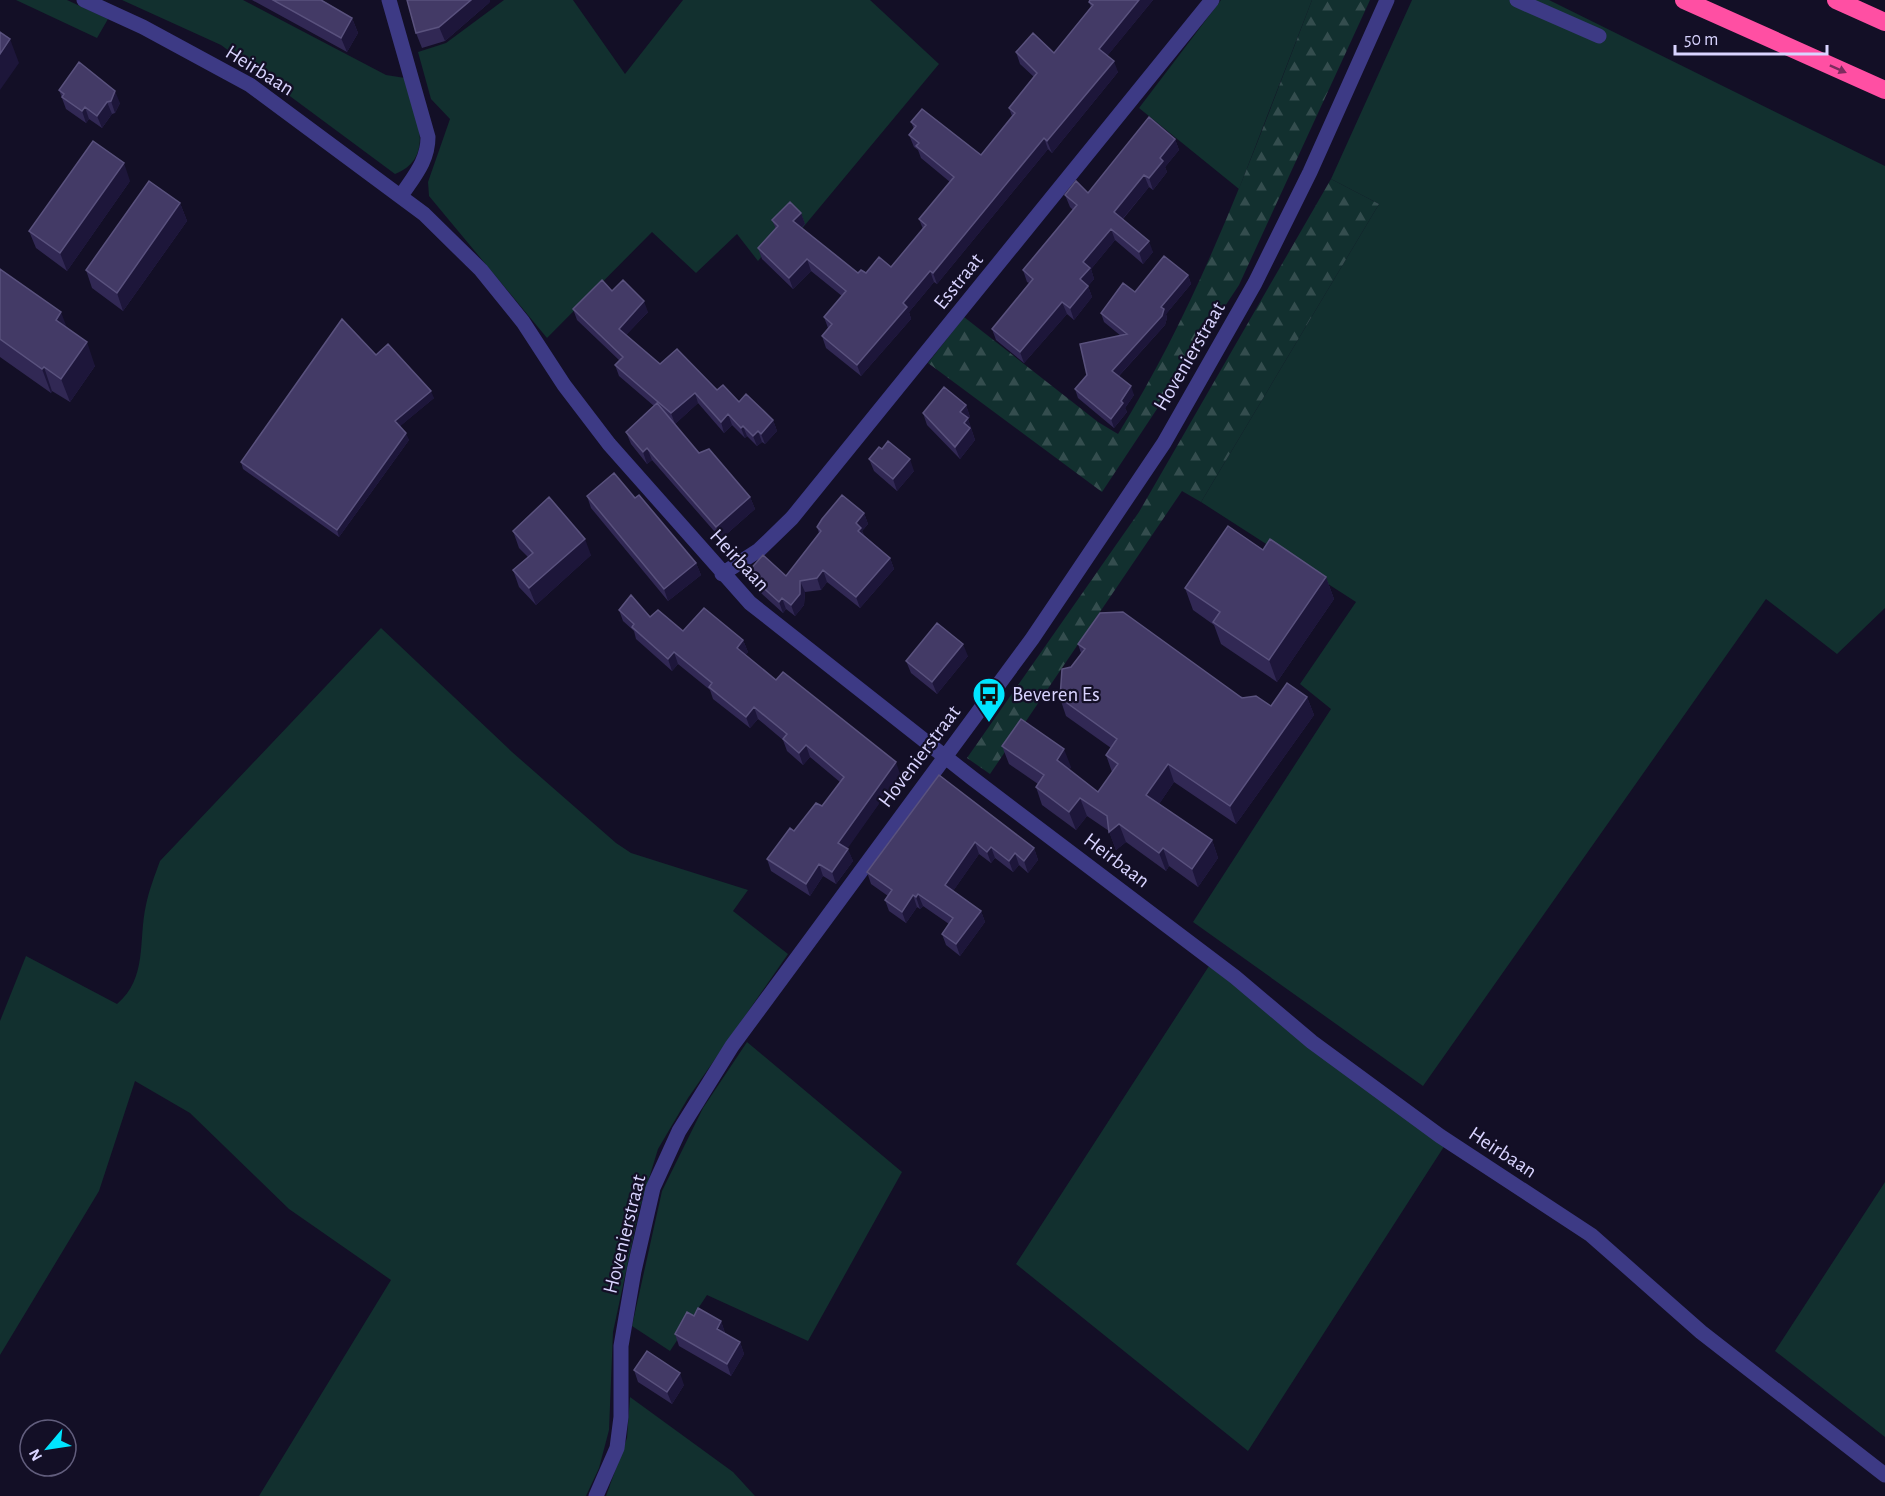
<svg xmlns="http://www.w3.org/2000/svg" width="1885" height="1496" font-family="'Alegreya Sans',sans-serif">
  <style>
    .green { fill: #12302f }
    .forest { fill: url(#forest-firs) }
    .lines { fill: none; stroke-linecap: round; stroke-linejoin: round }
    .minor { stroke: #3d3a85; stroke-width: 15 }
    .motorway { stroke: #ff4fa3; stroke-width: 18 }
    .wall { fill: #312854 }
    .shaded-wall { fill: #1d163a }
    .building { fill: #433a66; stroke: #5a527e; stroke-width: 1.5 }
    .oneway { fill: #7d2c5e }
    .labels { text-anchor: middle; stroke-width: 4.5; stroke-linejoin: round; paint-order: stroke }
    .street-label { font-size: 21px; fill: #d9d4ff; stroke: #130f26 }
    .poi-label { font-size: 21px; fill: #d9d4ff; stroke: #130f26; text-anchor: start }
  </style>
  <defs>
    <pattern id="forest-firs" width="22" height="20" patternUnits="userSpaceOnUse" patternTransform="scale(1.5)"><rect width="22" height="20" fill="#12302f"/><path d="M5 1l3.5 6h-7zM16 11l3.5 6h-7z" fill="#344d4e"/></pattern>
  </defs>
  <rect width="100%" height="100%" fill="#130f26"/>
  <path class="green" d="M 16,0 L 67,0 L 108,19 L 97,38 Z
    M 122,0 L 243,0 L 386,75 L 405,78 C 414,111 438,157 395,174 L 221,45 Z
    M 504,0 L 573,0 L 625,74 L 683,0 L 870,0 L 939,64 L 795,237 L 784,229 L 758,261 L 737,234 L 696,273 L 652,232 L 547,338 L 429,196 L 428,182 L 450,119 L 431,99 L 418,52 L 446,43 Z
    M 1221,0 L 1312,0 L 1239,189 L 1139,108 Z
    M 1412,0 L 1549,0 L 1885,166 L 1885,608 L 1837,654 L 1766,599 L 1423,1086 L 1193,922 L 1331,709 L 1300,684 L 1356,602 L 1201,502 L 1379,204 L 1331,179 Z
    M 381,628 L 512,752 L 616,843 L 631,853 L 748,890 L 733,911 L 788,954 L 688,1098 L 658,1149 L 639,1211 L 613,1332 L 609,1430 L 599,1468 L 586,1496 L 259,1496 L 391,1280 L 289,1209 L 190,1113 L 135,1081 L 99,1191 L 0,1355 L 0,1021 L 26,956 L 117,1004 C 148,978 138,940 146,905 C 149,890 155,875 160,861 Z
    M 1209,966 L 1445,1145 L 1248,1451 L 1016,1264 Z
    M 747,1042 L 902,1172 L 808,1341 L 707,1295 L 670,1351 L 632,1326 L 662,1191 L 703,1108 Z
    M 1885,1182 L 1885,1437 L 1775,1351 Z
    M 630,1397 L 733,1472 L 755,1496 L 606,1496 L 627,1438 Z"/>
  <path class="forest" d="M 1312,0 L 1370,0 L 1239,285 L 1102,492 L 928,363 L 964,317 L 1098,422 L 1118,434 C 1202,299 1255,148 1312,0 Z
    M 1331,179 L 1379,204 L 1201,502 L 1182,491 L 990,774 L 967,758 L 1139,512 Z"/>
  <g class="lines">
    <path class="minor" d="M 84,0 L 143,27 L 250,85 L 424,214 L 481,270 L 523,322 L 564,385 L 609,444 L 750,603 L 972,778 L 1235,977 L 1312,1042 L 1440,1136 L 1591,1235 L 1701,1332 L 1885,1475
      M 389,0 L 428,137 C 428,161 414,176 401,196
      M 1517,0 L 1599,36
      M 722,574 L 759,550 L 792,518 L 1212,0
      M 596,1496 L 617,1448 L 621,1417 L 621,1346 L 634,1271 L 653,1188 L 679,1131 L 732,1046 L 1032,639 L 1164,443 L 1255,283 L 1310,172 L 1387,0"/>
    <path class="motorway" d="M 1684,0 L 1885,90
      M 1836,0 L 1885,22"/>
  </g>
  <path class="wall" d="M 252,0 L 322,0 L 352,18 L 358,33 L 347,52 Z
    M 1090,0 L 1153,0 L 1107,56 L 1118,72 L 1052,153 L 1048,149 L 937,284 L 934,282 L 909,312 L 911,319 L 861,376 L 826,348 L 822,336 L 828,328 L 824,317 L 842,296 L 811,271 L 793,289 L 762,259 L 758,248 L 776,229 L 772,220 L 801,213 L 805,224 L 802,228 L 858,273 L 866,273 L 891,267 L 923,229 L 919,219 L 950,182 L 921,158 L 918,150 L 914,147 L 909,135 L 914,129 L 911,122 L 981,155 L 1012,116 L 1009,108 L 1034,77 L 1020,64 L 1016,52 L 1054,53 L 1091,7 L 1089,2 Z
    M 490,2 L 445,41 L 422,48 L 416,33 Z
    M 59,90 L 120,103 L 115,113 L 112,114 L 102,128 L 89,119 L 86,123 L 66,109 Z
    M 1175,139 L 1179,150 L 1165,167 L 1167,172 L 1153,190 L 1149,187 L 1123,219 L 1153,252 L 1143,264 L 1115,240 L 1091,269 L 1094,279 L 1088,286 L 1092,297 L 1074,320 L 1067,314 L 1024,363 L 996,340 L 992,329 L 1029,283 L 1027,282 L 1023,270 L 1073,210 L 1070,207 L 1065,195 L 1088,193 Z
    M 130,181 L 67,271 L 36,248 L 29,231 Z
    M 180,203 L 187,221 L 123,311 L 92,288 L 86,270 Z
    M 0,269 L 95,366 L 70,402 L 52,391 L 51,393 L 0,357 Z
    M 1188,275 L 1191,284 L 1166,314 L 1167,318 L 1165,325 L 1119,376 L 1134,395 L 1125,408 L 1127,412 L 1114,428 L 1078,398 L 1075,389 L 1121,336 L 1104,322 L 1101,313 L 1135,292 Z
    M 612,291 L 648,312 L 626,335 L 660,364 L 717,390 L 773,420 L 777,431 L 765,444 L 762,442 L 757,446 L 747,436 L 745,438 L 732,425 L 724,433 L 698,403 L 675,424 L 699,453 L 750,497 L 755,509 L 721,539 L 652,460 L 647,464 L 631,444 L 626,432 L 654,406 L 619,376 L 615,365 L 620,361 L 577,320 L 573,309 Z
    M 376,355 L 434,398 L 400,426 L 409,440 L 339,537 L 243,469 L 241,462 Z
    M 966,405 L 970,417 L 968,419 L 975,440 L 960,459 L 927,425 L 923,413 Z
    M 869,459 L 914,471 L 897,491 L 874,471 Z
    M 587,496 L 635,498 L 696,563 L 701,575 L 668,601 L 591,508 Z
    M 864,513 L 868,524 L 862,531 L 864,535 L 890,558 L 894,569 L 860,608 L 827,582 L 821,590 L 805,592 L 804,605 L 795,616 L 786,609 L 783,613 L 751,584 L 747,573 L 786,576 L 819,533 L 817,527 Z
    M 513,531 L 591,555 L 536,605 L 519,587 L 513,570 L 528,557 L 519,548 Z
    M 1263,550 L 1326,577 L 1334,599 L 1277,682 L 1221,644 L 1214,625 L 1193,610 L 1185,588 Z
    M 619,610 L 650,617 L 683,631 L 743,640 L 748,652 L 745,655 L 776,680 L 900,774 L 847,848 L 853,861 L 836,884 L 823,876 L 810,896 L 771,871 L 767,859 L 794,831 L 822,806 L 840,782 L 810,757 L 803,765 L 787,751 L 783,740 L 758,719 L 750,728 L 713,699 L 710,690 L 678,664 L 672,671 L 636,639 L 634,631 L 623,621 Z
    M 1078,644 L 1271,706 L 1307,697 L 1314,715 L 1236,824 L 1174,782 L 1159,804 L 1212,840 L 1218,858 L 1198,887 L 1169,866 L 1166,871 L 1126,842 L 1116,850 L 1109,831 L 1087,816 L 1076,830 L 1042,805 L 1036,787 L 1038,784 L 1009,764 L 1002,746 L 1071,767 L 1069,770 L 1098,792 L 1112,772 L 1106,755 L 1111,748 L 1066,716 L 1060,698 L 1071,667 L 1081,653 Z
    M 968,656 L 937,694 L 911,673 L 906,661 Z
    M 939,775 L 1034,848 L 1038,860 L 1028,873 L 1019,865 L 1013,872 L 995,858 L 991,863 L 979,854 L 953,891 L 981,911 L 985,922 L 960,956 L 946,945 L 942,934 L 949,924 L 923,906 L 920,909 L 917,907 L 906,923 L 889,911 L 885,900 L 888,896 L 871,884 L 867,872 Z
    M 694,1316 L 721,1321 L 725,1333 L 740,1342 L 744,1354 L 731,1376 L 679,1346 L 675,1334 Z
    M 634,1370 L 684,1385 L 672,1404 L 638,1382 Z"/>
  <path class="shaded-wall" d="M 471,0 L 490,0 L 490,2 L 445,41 L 439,27 Z
    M 1139,0 L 1153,0 L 1103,61 L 1099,49 Z
    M 352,18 L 358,33 L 347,52 L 341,38 Z
    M 10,39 L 19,63 L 0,90 L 0,54 Z
    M 1114,61 L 1118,72 L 1052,153 L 1047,141 Z
    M 115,91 L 120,103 L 115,113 L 111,101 Z
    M 107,102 L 112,114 L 102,128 L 97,116 Z
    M 85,107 L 89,119 L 86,123 L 82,111 Z
    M 1044,138 L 1048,149 L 937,284 L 933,273 Z
    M 1175,139 L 1179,150 L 1165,167 L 1167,172 L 1153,190 L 1149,178 L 1160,158 Z
    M 124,163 L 130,181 L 67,271 L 60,253 Z
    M 1144,175 L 1149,187 L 1119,223 L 1114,212 Z
    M 180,203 L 187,221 L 123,311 L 117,293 Z
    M 801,213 L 805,224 L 797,233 L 793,221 Z
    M 1111,229 L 1115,240 L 1091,269 L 1094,279 L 1088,286 L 1092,297 L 1074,320 L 1070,308 L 1080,279 L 1083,262 Z
    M 1149,241 L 1153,252 L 1143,264 L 1139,252 Z
    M 807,259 L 811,271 L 793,289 L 789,278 Z
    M 930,271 L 934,282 L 909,312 L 911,319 L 861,376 L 857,365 L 903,303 Z
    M 1188,275 L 1191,284 L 1166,314 L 1167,318 L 1165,325 L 1115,380 L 1112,371 L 1161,307 Z
    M 644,301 L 648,312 L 622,339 L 619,329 Z
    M 1062,302 L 1067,314 L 1024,363 L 1020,352 Z
    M 61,312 L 70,336 L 56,320 Z
    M 87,342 L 95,366 L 70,402 L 61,379 Z
    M 44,367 L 52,391 L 51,393 L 42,369 Z
    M 1131,386 L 1134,395 L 1125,408 L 1127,412 L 1114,428 L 1111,419 Z
    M 431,391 L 434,398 L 398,428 L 395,421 Z
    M 695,393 L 698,403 L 675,424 L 671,413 Z
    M 966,405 L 970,417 L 968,419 L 975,440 L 960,459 L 955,447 L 960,412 Z
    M 728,414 L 732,425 L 724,433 L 721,422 Z
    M 773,420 L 777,431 L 765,444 L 761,434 Z
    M 743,426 L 747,436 L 745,438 L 741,428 Z
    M 758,431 L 762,442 L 757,446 L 753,436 Z
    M 406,433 L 409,440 L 339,537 L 337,530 Z
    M 647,448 L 652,460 L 647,464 L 643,452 Z
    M 910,459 L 914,471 L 897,491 L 893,479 Z
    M 750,497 L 755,509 L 721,539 L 716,527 Z
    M 864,513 L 868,524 L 862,531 L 865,539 L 862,542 L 856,523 Z
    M 585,539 L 591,555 L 536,605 L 529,588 Z
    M 890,558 L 894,569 L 860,608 L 856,597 Z
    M 696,563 L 701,575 L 668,601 L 664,589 Z
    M 823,570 L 827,582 L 821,590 L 817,578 Z
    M 1326,577 L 1334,599 L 1277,682 L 1269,660 Z
    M 800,581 L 805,592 L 804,605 L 795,616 L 791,605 Z
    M 782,598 L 786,609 L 783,613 L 779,602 Z
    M 743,640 L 748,652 L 741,660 L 737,648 Z
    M 963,644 L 968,656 L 937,694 L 932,682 Z
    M 674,652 L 678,664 L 672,671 L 668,659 Z
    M 1307,697 L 1314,715 L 1236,824 L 1230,806 Z
    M 754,707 L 758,719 L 750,728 L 746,717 Z
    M 806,745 L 810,757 L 803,765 L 799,753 Z
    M 1064,749 L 1071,767 L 1064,778 L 1057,760 Z
    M 896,762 L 900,774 L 843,855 L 838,843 Z
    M 1168,764 L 1174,782 L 1153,813 L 1146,795 Z
    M 1080,798 L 1087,816 L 1076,830 L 1069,812 Z
    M 1119,824 L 1126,842 L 1116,850 L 1109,832 Z
    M 1212,840 L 1218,858 L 1198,887 L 1192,869 Z
    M 975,842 L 979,854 L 949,897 L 945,885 Z
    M 991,847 L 995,858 L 991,863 L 987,852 Z
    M 1034,848 L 1038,860 L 1028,873 L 1024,861 Z
    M 1163,848 L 1169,866 L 1166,871 L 1159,853 Z
    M 848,849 L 853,861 L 836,884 L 832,872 Z
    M 1015,853 L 1019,865 L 1013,872 L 1009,861 Z
    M 819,864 L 823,876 L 810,896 L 806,884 Z
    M 918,894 L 923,906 L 920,909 L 916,897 Z
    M 913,895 L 917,907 L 906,923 L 902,912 Z
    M 981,911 L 985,922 L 960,956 L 956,944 Z
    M 721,1321 L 725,1333 L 721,1341 L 717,1329 Z
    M 740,1342 L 744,1354 L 731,1376 L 727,1364 Z
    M 680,1373 L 684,1385 L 672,1404 L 667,1392 Z"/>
  <path class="building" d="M 273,0 L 321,0 L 352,18 L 341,38 Z
    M 407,0 L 471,0 L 439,27 L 416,33 Z
    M 1090,0 L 1139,0 L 1099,49 L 1114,61 L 1047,141 L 1044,138 L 933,273 L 930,271 L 903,303 L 907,307 L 857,365 L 822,336 L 832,324 L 824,317 L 846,291 L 807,259 L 789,278 L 758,248 L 778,226 L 772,220 L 790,202 L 801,213 L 793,221 L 858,273 L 861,270 L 866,273 L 879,257 L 891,267 L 926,225 L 919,219 L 954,177 L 916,146 L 919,143 L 909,135 L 916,126 L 911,122 L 922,109 L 981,155 L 1015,113 L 1009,108 L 1037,73 L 1016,52 L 1033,33 L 1054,53 L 1093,5 L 1089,2 Z
    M 0,32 L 10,39 L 0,54 Z
    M 79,62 L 115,91 L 111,101 L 107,102 L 97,116 L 85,107 L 82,111 L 62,97 L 64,94 L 59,90 Z
    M 1149,117 L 1175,139 L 1160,158 L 1163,161 L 1149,178 L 1144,175 L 1114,212 L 1149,241 L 1139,252 L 1111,229 L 1083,262 L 1090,268 L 1080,279 L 1088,286 L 1070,308 L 1062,302 L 1020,352 L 992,329 L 1033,279 L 1023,270 L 1077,205 L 1065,195 L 1076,181 L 1088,193 Z
    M 93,141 L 124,163 L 60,253 L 29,231 Z
    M 149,181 L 180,203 L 117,293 L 86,270 Z
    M 1164,256 L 1188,275 L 1161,307 L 1164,309 L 1162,316 L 1112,371 L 1131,386 L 1121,401 L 1123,403 L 1111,419 L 1075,389 L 1087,375 L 1080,344 L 1127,334 L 1101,313 L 1123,283 L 1135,292 Z
    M 0,269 L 61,312 L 56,320 L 87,342 L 61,379 L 44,367 L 42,369 L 0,339 Z
    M 602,280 L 612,291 L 623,280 L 644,301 L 619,329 L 660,364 L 677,349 L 717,390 L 723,385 L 739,402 L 746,394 L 773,420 L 761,434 L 758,431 L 753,436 L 743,426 L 741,428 L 728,414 L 721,422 L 695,393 L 671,413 L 615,365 L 623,357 L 573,309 Z
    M 342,319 L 376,355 L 388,344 L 431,391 L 395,421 L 406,433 L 337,530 L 241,462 Z
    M 944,387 L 966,405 L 960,412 L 968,418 L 964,423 L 970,428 L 955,447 L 923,413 Z
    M 657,403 L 699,453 L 709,449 L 750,497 L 716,527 L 647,448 L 643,452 L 626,432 Z
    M 888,441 L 910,459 L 893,479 L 869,459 L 879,447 L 882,449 Z
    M 614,473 L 635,498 L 639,495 L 696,563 L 664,589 L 587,496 Z
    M 842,495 L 864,513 L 856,523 L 861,528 L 858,531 L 890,558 L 856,597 L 823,570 L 817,578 L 800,581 L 800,594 L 791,605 L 782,598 L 779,602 L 747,573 L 763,555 L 786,576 L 821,531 L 817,527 L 822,519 Z
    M 549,497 L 585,539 L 529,588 L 513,570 L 533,553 L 513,531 Z
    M 1228,526 L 1263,550 L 1270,539 L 1326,577 L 1269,660 L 1213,622 L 1220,612 L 1185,588 Z
    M 631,595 L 650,617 L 658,610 L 683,631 L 704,608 L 743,640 L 737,648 L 776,680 L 783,672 L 896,762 L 838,843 L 848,849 L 832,872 L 819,864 L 806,884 L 767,859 L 790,828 L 794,831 L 816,803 L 822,806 L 844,777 L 806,745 L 799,753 L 783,739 L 787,734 L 754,707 L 746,717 L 709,687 L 712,683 L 674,652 L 668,659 L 632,627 L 634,624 L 619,610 Z
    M 1123,612 L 1242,698 L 1256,696 L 1271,706 L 1287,683 L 1307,697 L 1230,806 L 1168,764 L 1146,795 L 1212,840 L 1192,869 L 1163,848 L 1159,853 L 1119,824 L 1109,832 L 1107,816 L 1080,798 L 1069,812 L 1036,787 L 1044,775 L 1002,746 L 1021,719 L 1064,749 L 1057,760 L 1098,792 L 1118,764 L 1106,755 L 1117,739 L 1060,698 L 1062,669 L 1071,667 L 1085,649 L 1078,644 L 1100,613 Z
    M 937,623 L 963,644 L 932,682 L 906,661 Z
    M 939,775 L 1034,848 L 1024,861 L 1015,853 L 1009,861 L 991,847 L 987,852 L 975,842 L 945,885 L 981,911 L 956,944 L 942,934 L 953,918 L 918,894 L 916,897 L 913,895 L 902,912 L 885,900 L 892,890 L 867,872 Z
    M 698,1308 L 721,1321 L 717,1329 L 740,1342 L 727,1364 L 675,1334 L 687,1312 L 694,1316 Z
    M 647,1351 L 680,1373 L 667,1392 L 634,1370 Z"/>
  <defs><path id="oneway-solid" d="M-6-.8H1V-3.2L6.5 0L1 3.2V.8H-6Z" transform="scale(1.5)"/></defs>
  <use class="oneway" href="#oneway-solid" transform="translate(1838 69) rotate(24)"/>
  <defs>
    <symbol id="bus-pin" viewBox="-11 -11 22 30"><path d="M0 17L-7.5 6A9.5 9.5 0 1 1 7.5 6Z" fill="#00e5ff" stroke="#130f26"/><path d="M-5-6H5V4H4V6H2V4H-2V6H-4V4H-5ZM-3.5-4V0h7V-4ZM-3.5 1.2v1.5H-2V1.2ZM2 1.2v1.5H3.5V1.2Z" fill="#111"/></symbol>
  </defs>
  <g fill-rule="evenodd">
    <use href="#bus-pin" x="970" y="675" width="38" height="52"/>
  </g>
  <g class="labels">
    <g class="street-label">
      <text transform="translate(260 70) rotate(32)" y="7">Heirbaan</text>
      <text transform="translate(958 281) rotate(-51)" y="7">Esstraat</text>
      <text transform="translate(1189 356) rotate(-60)" y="7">Hovenierstraat</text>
      <text transform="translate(740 560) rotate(47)" y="7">Heirbaan</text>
      <text transform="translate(919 756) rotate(-53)" y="7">Hovenierstraat</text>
      <text transform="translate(1117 860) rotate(37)" y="7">Heirbaan</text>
      <text transform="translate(1503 1152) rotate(33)" y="7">Heirbaan</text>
      <text transform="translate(624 1234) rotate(-76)" y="7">Hovenierstraat</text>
    </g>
    <g class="poi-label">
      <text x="1012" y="701">Beveren Es</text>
    </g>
  </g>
  <g transform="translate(48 1448) rotate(241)"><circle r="28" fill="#130f26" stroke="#625e7d" stroke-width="1.5"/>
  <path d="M0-4.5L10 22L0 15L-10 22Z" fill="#00e5ff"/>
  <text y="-9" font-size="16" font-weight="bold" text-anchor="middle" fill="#d9d4ff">N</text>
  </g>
  <path d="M1675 45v9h152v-9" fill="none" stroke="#d9d4ff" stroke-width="3"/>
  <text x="1684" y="45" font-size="18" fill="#d9d4ff" stroke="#130f26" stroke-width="4.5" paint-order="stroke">50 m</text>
</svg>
